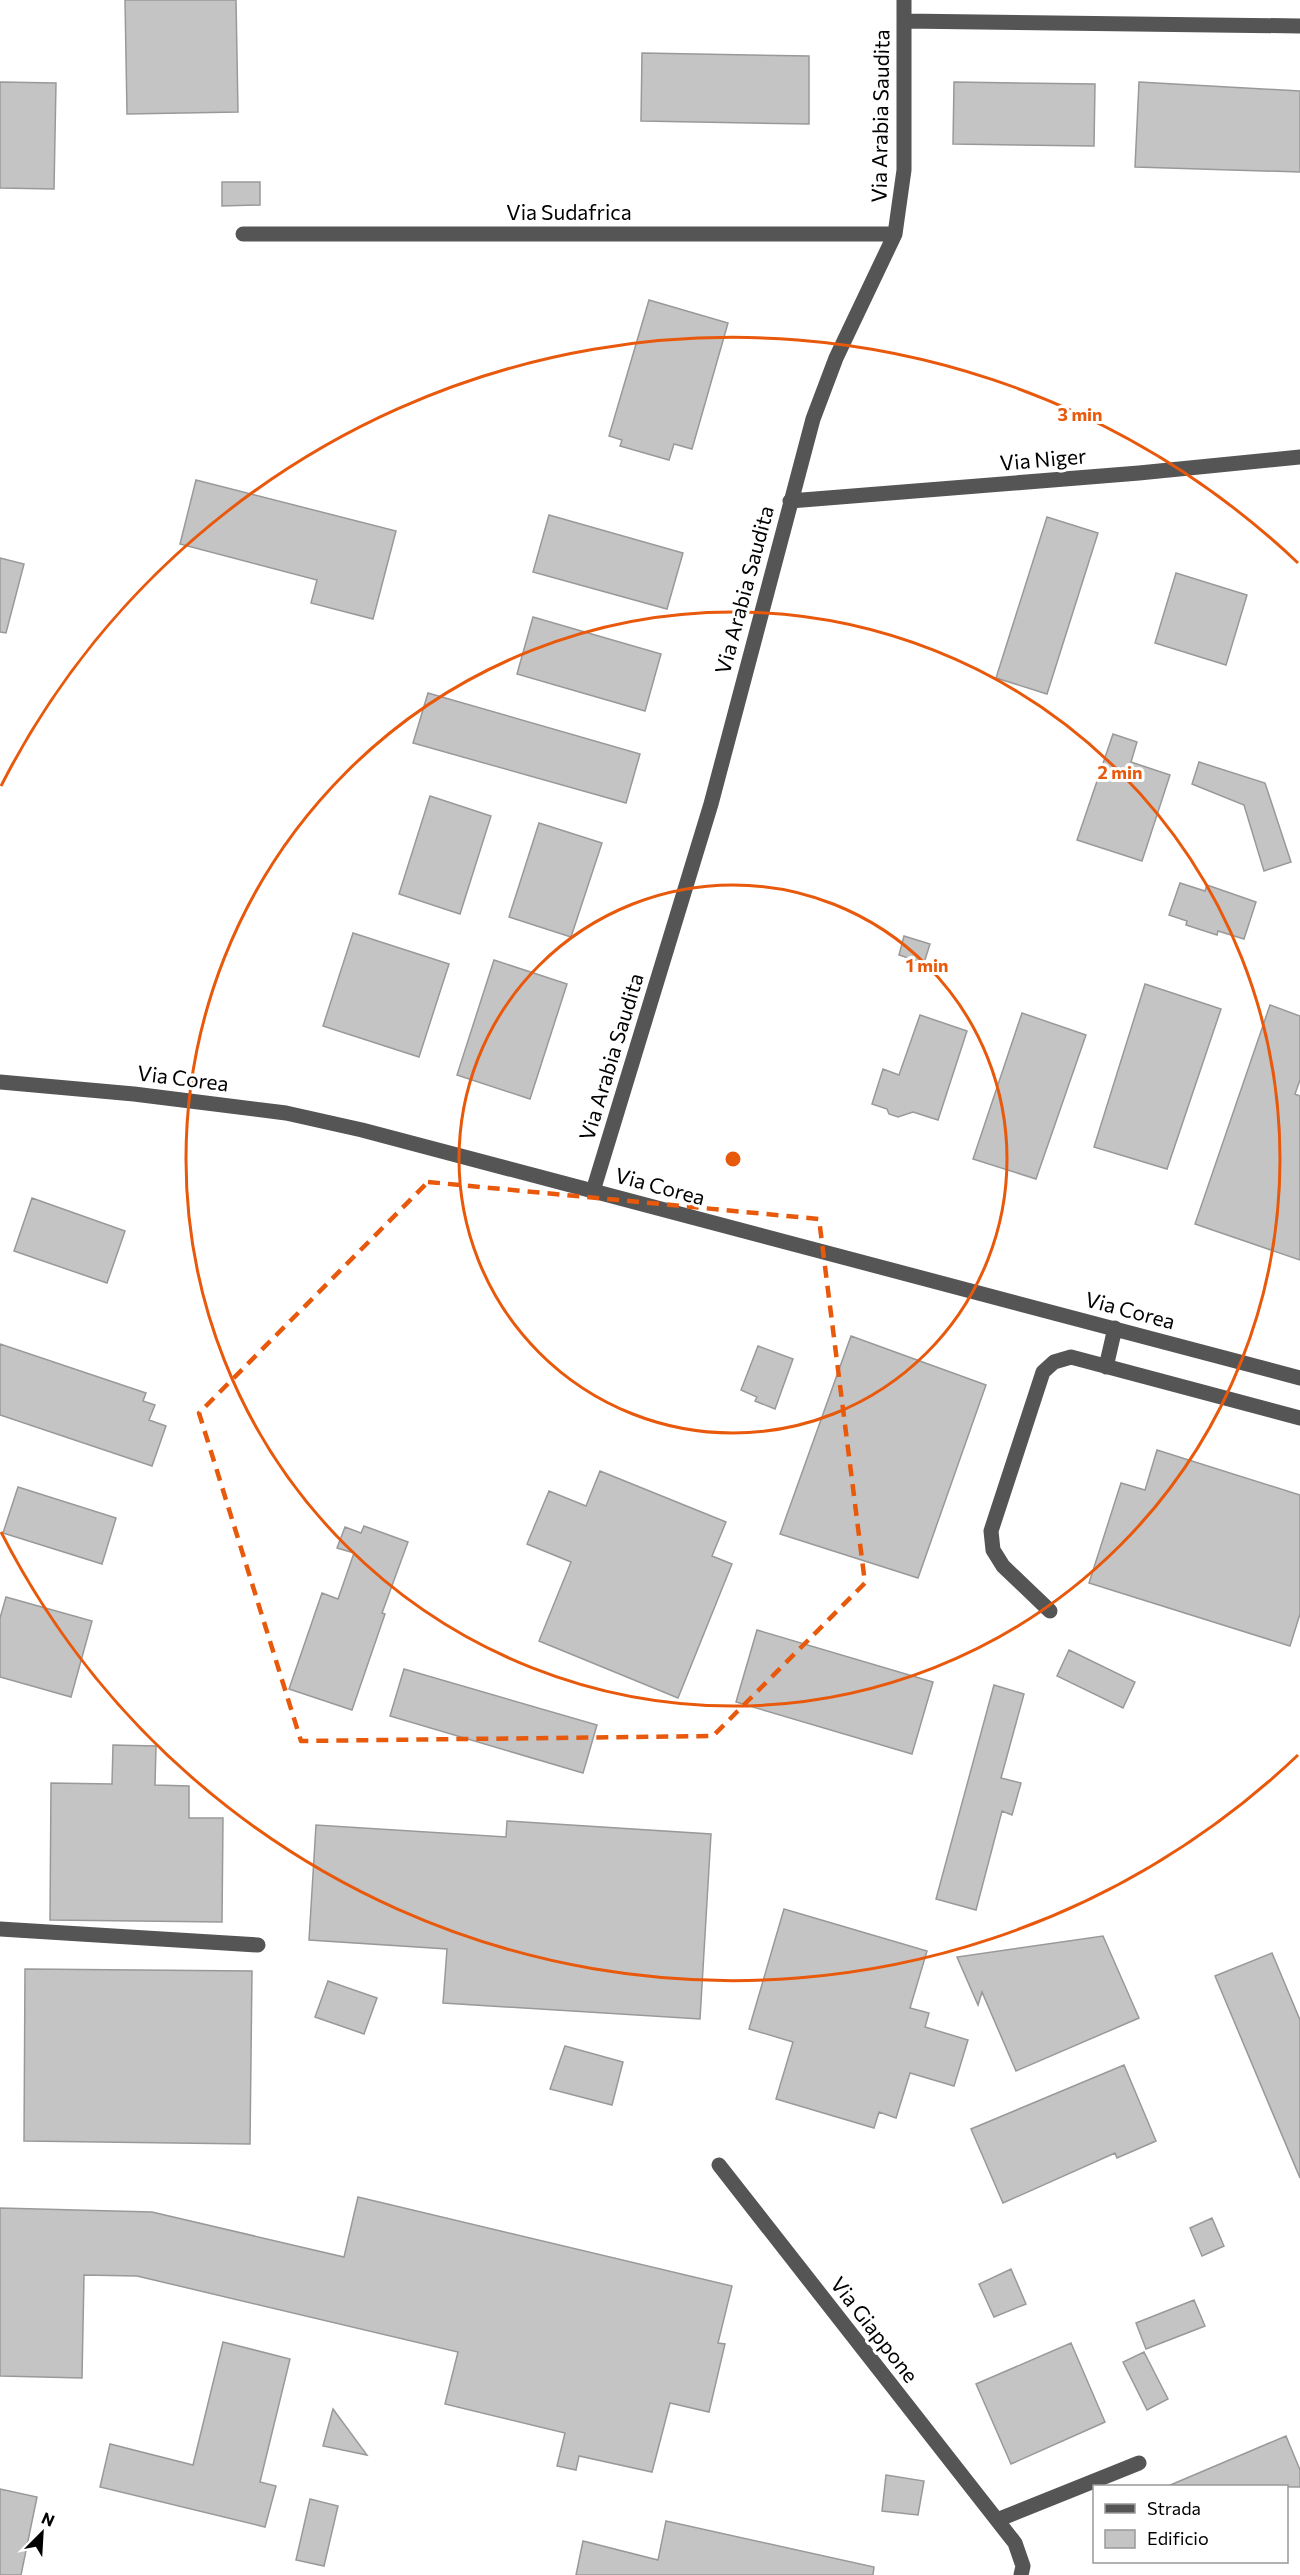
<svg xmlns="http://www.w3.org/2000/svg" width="1300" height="2575" font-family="Commissioner,sans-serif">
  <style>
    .building { fill: #c4c4c4; stroke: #999; stroke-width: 1.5 }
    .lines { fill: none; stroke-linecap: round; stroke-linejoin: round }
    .minor { stroke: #555; stroke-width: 15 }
    .marked { fill: none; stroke: #e8590c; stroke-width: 4.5; stroke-dasharray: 12 8; stroke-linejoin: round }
    .ring { fill: none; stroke: #e8590c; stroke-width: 3 }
    .labels { text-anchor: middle; stroke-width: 6; stroke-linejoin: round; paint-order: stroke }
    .street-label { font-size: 21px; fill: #000; stroke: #fff }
    .centre { fill: #e8590c; stroke: #fff; stroke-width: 3 }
    .ring-label { font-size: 18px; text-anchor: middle; font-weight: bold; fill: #e8590c; stroke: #fff; stroke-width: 6; stroke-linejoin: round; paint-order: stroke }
  </style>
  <rect width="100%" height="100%" fill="#fff"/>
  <path class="building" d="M 125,0 L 236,0 L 238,112 L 127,114 Z
    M 642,53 L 809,56 L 809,124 L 641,121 Z
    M 0,82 L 56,83 L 54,189 L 0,188 Z
    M 954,82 L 1095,84 L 1094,146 L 953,144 Z
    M 1139,82 L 1300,91 L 1300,172 L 1135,167 Z
    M 222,182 L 260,182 L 260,205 L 222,206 Z
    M 649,300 L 728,323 L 692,449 L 674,444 L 669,460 L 620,446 L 622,440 L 609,436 Z
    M 196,480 L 396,531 L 373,619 L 311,603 L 317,580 L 180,544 Z
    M 549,515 L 683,553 L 667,609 L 533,572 Z
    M 1047,517 L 1098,533 L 1047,694 L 996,678 Z
    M 0,558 L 24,564 L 6,633 L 0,632 Z
    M 1176,573 L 1247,595 L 1226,665 L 1155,643 Z
    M 533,617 L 661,654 L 645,711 L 517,674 Z
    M 428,693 L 640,754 L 626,803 L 413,743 Z
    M 1113,734 L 1137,742 L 1131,762 L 1170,775 L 1142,861 L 1077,840 Z
    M 1199,762 L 1265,783 L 1291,862 L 1264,871 L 1244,805 L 1192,784 Z
    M 430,796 L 491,816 L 460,914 L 399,894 Z
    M 539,823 L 602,843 L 571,937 L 509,917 Z
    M 1180,883 L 1205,891 L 1207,885 L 1256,902 L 1244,939 L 1218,931 L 1217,935 L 1186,925 L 1187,921 L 1169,915 Z
    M 353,933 L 449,964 L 419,1057 L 323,1026 Z
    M 904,936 L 930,944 L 924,963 L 899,955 Z
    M 494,960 L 567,984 L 530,1099 L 457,1075 Z
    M 1145,984 L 1221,1009 L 1167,1169 L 1094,1147 Z
    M 1270,1005 L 1300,1016 L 1300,1080 L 1295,1094 L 1300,1096 L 1300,1260 L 1195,1224 Z
    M 1022,1013 L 1086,1035 L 1036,1179 L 973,1159 Z
    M 920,1015 L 967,1031 L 938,1120 L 913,1112 L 898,1117 L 889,1114 L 887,1109 L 872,1104 L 883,1069 L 899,1075 Z
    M 32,1198 L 125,1231 L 107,1283 L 14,1251 Z
    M 851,1336 L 986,1385 L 918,1578 L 780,1534 Z
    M 0,1344 L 146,1393 L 143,1401 L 155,1405 L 149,1420 L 166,1426 L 152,1466 L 0,1415 Z
    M 758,1346 L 793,1359 L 775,1409 L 755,1401 L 757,1397 L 741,1390 Z
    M 1157,1450 L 1300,1495 L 1300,1614 L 1290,1646 L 1089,1583 L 1121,1483 L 1145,1490 Z
    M 600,1471 L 726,1522 L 712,1556 L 732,1564 L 678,1698 L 539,1641 L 571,1562 L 527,1544 L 549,1491 L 586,1506 Z
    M 18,1487 L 116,1518 L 102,1564 L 3,1533 Z
    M 364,1526 L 408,1542 L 382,1613 L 385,1614 L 352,1710 L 289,1689 L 322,1593 L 338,1599 L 354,1553 L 337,1548 L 345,1527 L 361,1533 Z
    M 6,1597 L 92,1621 L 71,1697 L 0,1677 L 0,1618 Z
    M 757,1630 L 933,1682 L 912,1754 L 736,1702 Z
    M 1069,1650 L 1135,1682 L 1123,1708 L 1057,1676 Z
    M 404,1669 L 597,1725 L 583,1773 L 390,1716 Z
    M 994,1685 L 1024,1694 L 1001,1778 L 1021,1783 L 1012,1815 L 1002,1811 L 976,1910 L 936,1899 Z
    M 113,1745 L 156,1746 L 155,1785 L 189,1786 L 189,1818 L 223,1818 L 222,1922 L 50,1920 L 51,1783 L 112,1784 Z
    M 507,1821 L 711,1834 L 700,2019 L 443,2003 L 447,1949 L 309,1940 L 316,1825 L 506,1837 Z
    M 784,1909 L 927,1951 L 910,2008 L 929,2013 L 925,2027 L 968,2040 L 954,2086 L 910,2073 L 896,2118 L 879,2112 L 874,2128 L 776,2099 L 793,2042 L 749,2029 Z
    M 1103,1936 L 1139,2018 L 1016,2071 L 982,1992 L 978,2005 L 957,1957 Z
    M 1272,1953 L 1300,2020 L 1300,2178 L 1215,1976 Z
    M 25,1969 L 252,1971 L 250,2144 L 24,2141 Z
    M 328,1981 L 377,1998 L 364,2034 L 315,2017 Z
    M 565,2046 L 623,2062 L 612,2105 L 550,2089 Z
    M 1124,2065 L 1156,2141 L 1117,2158 L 1115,2153 L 1003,2203 L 971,2129 Z
    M 358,2197 L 732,2286 L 718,2343 L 725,2344 L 709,2412 L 670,2403 L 652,2472 L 579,2456 L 576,2470 L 557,2466 L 565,2433 L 445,2404 L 458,2352 L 137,2276 L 84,2275 L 82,2378 L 0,2376 L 0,2208 L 152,2212 L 344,2257 Z
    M 1212,2218 L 1224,2246 L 1202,2256 L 1190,2228 Z
    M 1011,2269 L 1026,2304 L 994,2317 L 979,2284 Z
    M 1194,2300 L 1205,2326 L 1146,2349 L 1136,2323 Z
    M 223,2342 L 290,2359 L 260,2482 L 276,2486 L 265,2527 L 100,2487 L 110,2444 L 193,2465 Z
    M 1071,2343 L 1105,2422 L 1011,2464 L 976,2384 Z
    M 1144,2352 L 1168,2399 L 1147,2410 L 1123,2362 Z
    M 333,2409 L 367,2455 L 323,2446 Z
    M 1286,2436 L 1300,2470 L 1300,2487 L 1168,2486 Z
    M 886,2475 L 924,2481 L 918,2515 L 882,2511 Z
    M 0,2489 L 37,2497 L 21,2575 L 0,2575 Z
    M 310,2499 L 338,2506 L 324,2566 L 296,2560 Z
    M 666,2521 L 874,2567 L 873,2575 L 576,2575 L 583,2541 L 658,2560 Z"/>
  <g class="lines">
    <path class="minor" d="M 904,21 L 1300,26
      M 243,234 L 895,234
      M 790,501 L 1139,473 L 1300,457
      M 0,1082 L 134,1094 L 286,1113 L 362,1130 L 1300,1378
      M 593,1191 L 711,804 L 813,419 L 836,358 L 895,234 L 904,170 L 904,0
      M 1106,1367 L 1115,1328
      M 1050,1611 L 1003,1566 L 993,1550 L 991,1531 L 1043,1372 L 1054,1362 L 1071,1357 L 1300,1418
      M 0,1929 L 258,1945
      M 719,2165 L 1015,2543 L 1023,2566 L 1021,2575
      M 997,2520 L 1139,2463"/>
  </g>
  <path class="marked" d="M 428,1182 L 819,1219 L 865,1583 L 713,1736 L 301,1741 L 199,1413 Z"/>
  <g class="ring">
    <circle cx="733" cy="1159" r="274"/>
    <circle cx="733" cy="1159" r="547"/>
    <path d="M1298 1755A821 821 0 0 1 1 1532M1 786A821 821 0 0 1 1298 563"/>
  </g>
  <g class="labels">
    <g class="street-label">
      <text transform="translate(881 116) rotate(-89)" y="7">Via Arabia Saudita</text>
      <text x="569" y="220">Via Sudafrica</text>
      <text transform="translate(1043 460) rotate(-5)" y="7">Via Niger</text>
      <text transform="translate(745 590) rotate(-75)" y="7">Via Arabia Saudita</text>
      <text transform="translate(612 1057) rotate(-73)" y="7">Via Arabia Saudita</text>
      <text transform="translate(183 1079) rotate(7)" y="7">Via Corea</text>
      <text transform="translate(660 1187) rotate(15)" y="7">Via Corea</text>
      <text transform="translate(1130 1311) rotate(15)" y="7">Via Corea</text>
      <text transform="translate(874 2330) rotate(52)" y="7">Via Giappone</text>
    </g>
  </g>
  <circle cx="733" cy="1159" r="9" class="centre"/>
  <g class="ring-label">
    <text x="1080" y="421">3 min</text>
    <text x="1120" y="779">2 min</text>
    <text x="927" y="972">1 min</text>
  </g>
  <rect x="1093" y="2485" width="195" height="78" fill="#ffffff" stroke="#999999" stroke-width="1.5"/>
  <rect x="1105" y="2504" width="30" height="9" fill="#555555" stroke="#999999" stroke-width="1.5"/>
  <text x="1147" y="2515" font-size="18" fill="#000000">Strada</text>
  <rect x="1105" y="2530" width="30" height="18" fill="#c4c4c4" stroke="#999999" stroke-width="1.5"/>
  <text x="1147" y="2545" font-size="18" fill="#000000">Edificio</text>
  <g transform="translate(42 2533) rotate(24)" stroke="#ffffff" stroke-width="4.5" paint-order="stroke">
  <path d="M0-4.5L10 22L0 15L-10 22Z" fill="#000000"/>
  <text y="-9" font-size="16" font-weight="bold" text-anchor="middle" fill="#000000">N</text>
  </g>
</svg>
